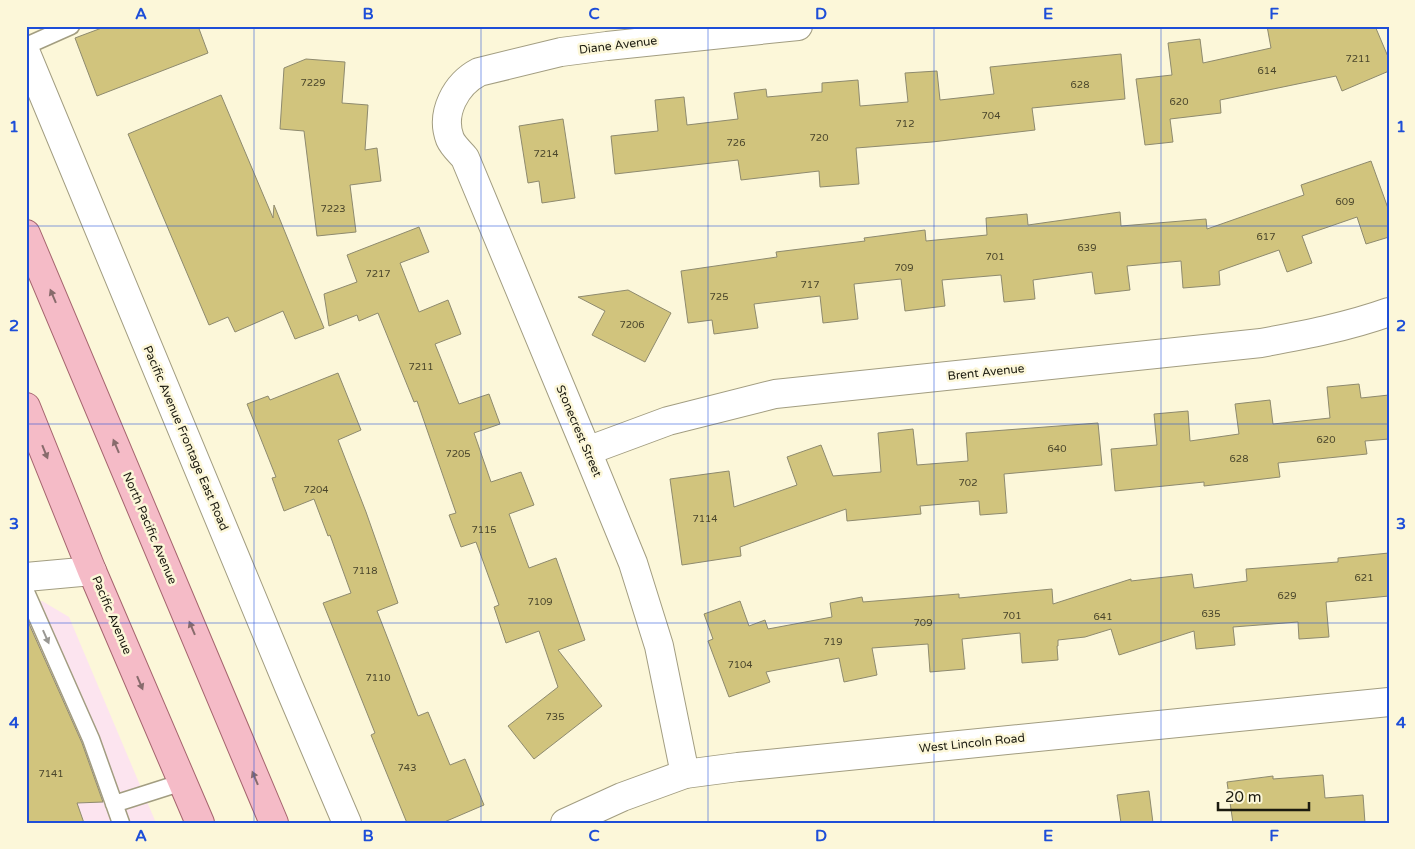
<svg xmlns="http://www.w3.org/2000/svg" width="1415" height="849" font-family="'Varela Round',sans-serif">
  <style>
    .commercial { fill: #fce4ef }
    .building { fill: #d1c47d; stroke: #8e8a6e }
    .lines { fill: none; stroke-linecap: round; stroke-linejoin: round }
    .service-casing { stroke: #a29d81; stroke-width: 19 }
    .minor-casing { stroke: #a29d81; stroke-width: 30 }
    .tertiary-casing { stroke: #a29d81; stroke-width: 30 }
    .primary-casing { stroke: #a5656e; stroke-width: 30 }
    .service { stroke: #fff; stroke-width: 16 }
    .minor { stroke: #fff; stroke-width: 28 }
    .tertiary { stroke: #fff; stroke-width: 28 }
    .primary { stroke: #f5bbc7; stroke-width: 28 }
    .oneway { fill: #886b6c }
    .oneway2 { fill: #999893 }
    .grid { fill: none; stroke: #1d4ed8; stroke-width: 1; stroke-opacity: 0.55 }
    .labels { text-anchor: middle; stroke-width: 5; stroke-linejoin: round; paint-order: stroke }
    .number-label { font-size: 10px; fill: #49452b }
    .street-label { font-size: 12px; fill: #1c1b10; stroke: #fcf7d9 }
    .neatline { fill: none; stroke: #1d4ed8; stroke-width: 2 }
    .grid-label { font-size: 16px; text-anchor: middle; font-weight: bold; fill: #1d4ed8 }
  </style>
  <rect width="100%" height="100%" fill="#fcf7d9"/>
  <path class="commercial" d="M 42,601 L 69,617 L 156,823 L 26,823 L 26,603 Z"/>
  <path class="building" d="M 107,26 L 198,26 L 208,53 L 97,96 L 75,38 Z
    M 1267,26 L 1375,26 L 1389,59 L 1389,71 L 1342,91 L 1336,76 L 1220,100 L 1221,113 L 1170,119 L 1173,142 L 1145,145 L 1136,79 L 1172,75 L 1168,43 L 1200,39 L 1203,63 L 1271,48 Z
    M 1121,54 L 1125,99 L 1032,108 L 1035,130 L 932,142 L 856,148 L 859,184 L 820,187 L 819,171 L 741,180 L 738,160 L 615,174 L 611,136 L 658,131 L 655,100 L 684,97 L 687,125 L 738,119 L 734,93 L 766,89 L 767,97 L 822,92 L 822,83 L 858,80 L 860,106 L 908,102 L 905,73 L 937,71 L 940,100 L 994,94 L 990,67 Z
    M 306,59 L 345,62 L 342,103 L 368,105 L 365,150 L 377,148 L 381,181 L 350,185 L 356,232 L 317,236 L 304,131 L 280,129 L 284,68 Z
    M 221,95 L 273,218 L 274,205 L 324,328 L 295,339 L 283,311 L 235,332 L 228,317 L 209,325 L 128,134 Z
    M 563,119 L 575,198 L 542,203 L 539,181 L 528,183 L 519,126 Z
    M 1371,161 L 1389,211 L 1389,237 L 1366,244 L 1357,217 L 1302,236 L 1312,263 L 1287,272 L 1279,250 L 1219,271 L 1220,285 L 1183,288 L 1181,261 L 1127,266 L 1130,290 L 1095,294 L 1092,272 L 1033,280 L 1035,299 L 1004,302 L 1001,275 L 942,280 L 945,306 L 905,311 L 901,279 L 854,284 L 858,319 L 823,323 L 820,296 L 754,304 L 758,328 L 714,334 L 712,320 L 688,323 L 681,271 L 777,257 L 776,252 L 865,241 L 864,238 L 925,230 L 926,241 L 987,235 L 986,218 L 1027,214 L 1028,225 L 1120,212 L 1121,226 L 1206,219 L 1207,229 L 1304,195 L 1301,185 Z
    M 419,227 L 429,252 L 400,263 L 419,312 L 448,300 L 461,334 L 435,344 L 459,404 L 489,394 L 500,424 L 474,433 L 491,482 L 521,472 L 534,505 L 509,514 L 529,568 L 556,558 L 585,640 L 558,650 L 602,706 L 534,759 L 508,726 L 558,687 L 539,631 L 506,643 L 494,607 L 499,605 L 476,542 L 461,547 L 449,515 L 456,513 L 417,401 L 414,402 L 378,313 L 359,321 L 357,315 L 329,326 L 324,294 L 357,282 L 347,255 Z
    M 628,290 L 671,313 L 645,362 L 592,335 L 605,311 L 578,297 Z
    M 338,373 L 361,430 L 338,440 L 366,512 L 398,603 L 377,611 L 418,716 L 428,712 L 450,765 L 465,759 L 484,805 L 442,823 L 407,823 L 371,735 L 375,733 L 323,603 L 351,593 L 330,535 L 328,536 L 314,499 L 284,511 L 272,478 L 276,477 L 247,404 L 268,396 L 270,400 Z
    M 1359,384 L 1361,398 L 1389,395 L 1389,439 L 1365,441 L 1367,454 L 1278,463 L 1280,477 L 1204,486 L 1204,482 L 1115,491 L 1111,449 L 1157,445 L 1154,414 L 1188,411 L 1190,441 L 1239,434 L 1235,404 L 1270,400 L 1273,424 L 1330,418 L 1327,387 Z
    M 1098,423 L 1102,465 L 1004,474 L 1007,513 L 980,515 L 979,501 L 920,506 L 921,514 L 847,521 L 846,509 L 740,547 L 741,556 L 682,565 L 670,479 L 729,471 L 734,507 L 797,485 L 787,457 L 821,445 L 833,476 L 881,472 L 878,433 L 913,429 L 917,465 L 968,461 L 966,433 Z
    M 1389,553 L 1389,596 L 1326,602 L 1329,637 L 1299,639 L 1298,622 L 1233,627 L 1235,645 L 1196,649 L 1194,631 L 1119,655 L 1111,629 L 1085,637 L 1058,640 L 1058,646 L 1057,646 L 1058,660 L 1022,663 L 1020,633 L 962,639 L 965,669 L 930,672 L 928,644 L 872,648 L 877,675 L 844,682 L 839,658 L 766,672 L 770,682 L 729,697 L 708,641 L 713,639 L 704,614 L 740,601 L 749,626 L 765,620 L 768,629 L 832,617 L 830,603 L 862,597 L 863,602 L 959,594 L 959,598 L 1052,589 L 1053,604 L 1131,579 L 1131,581 L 1192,574 L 1194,588 L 1247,581 L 1246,569 L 1338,562 L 1338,558 Z
    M 26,617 L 82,743 L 103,802 L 77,803 L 84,823 L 26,823 Z
    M 1323,775 L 1325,798 L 1363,795 L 1365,823 L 1233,823 L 1227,782 L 1273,776 L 1273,779 Z
    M 1149,791 L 1153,823 L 1121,823 L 1117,795 Z"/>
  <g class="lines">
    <defs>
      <path id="service" d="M 26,46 L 71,26
        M 26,592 L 91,739 L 121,823
        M 114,804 L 183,782"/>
      <path id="minor" d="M 26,53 L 289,687 L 347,823
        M 587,451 L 668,421 L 775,394 L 1261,343 C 1304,335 1347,327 1389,312
        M 26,577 L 92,571
        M 685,774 L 659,646 L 633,563 L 587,451 L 465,158 C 460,152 453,146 450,139 C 440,113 456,84 479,72 L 561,52 L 607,46 L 798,26"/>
      <path id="tertiary" d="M 565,823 L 622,797 L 685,774 L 738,767 L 1389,702"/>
      <path id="primary" d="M 26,234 L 274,823
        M 26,407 L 92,571 L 200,823"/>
    </defs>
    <use href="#service" class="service-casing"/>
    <use href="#minor" class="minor-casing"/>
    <use href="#tertiary" class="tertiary-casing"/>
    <use href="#primary" class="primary-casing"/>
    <use href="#service" class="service"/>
    <use href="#minor" class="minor"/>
    <use href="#tertiary" class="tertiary"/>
    <use href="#primary" class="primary"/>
  </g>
  <defs><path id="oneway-solid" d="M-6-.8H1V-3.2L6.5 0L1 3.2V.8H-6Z" transform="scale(1.25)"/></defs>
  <g class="oneway">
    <use href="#oneway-solid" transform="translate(53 296) rotate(-113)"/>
    <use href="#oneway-solid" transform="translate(116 446) rotate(-113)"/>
    <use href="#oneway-solid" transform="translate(45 452) rotate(68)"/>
    <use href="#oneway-solid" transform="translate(192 628) rotate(-113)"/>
    <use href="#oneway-solid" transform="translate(140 683) rotate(67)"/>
    <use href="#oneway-solid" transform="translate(255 778) rotate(-113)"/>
  </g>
  <use class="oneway2" href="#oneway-solid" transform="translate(46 637) rotate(66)"/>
  <path class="grid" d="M 254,26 L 254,823M 481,26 L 481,823M 708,26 L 708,823M 934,26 L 934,823M 1161,26 L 1161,823M 26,226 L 1389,226M 26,424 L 1389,424M 26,623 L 1389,623"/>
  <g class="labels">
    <g class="number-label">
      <text x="1358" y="62">7211</text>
      <text x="1267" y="74">614</text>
      <text x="313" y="86">7229</text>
      <text x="1080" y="88">628</text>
      <text x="1179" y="105">620</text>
      <text x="991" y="119">704</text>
      <text x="905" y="127">712</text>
      <text x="819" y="141">720</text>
      <text x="736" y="146">726</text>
      <text x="546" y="157">7214</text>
      <text x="1345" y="205">609</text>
      <text x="333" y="212">7223</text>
      <text x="1266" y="240">617</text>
      <text x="1087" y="251">639</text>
      <text x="995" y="260">701</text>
      <text x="904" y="271">709</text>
      <text x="378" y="277">7217</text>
      <text x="810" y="288">717</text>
      <text x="719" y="300">725</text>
      <text x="632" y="328">7206</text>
      <text x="421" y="370">7211</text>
      <text x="1326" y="443">620</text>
      <text x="1057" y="452">640</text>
      <text x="458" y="457">7205</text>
      <text x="1239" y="462">628</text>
      <text x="968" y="486">702</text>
      <text x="316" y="493">7204</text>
      <text x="705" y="522">7114</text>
      <text x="484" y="533">7115</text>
      <text x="365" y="574">7118</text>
      <text x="1364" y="581">621</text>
      <text x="1287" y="599">629</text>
      <text x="540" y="605">7109</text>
      <text x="1211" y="617">635</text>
      <text x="1012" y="619">701</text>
      <text x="1103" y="620">641</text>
      <text x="923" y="626">709</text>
      <text x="833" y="645">719</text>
      <text x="740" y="668">7104</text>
      <text x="378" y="681">7110</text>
      <text x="555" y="720">735</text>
      <text x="407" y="771">743</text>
      <text x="51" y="777">7141</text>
    </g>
    <g class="street-label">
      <text transform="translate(618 45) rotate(-7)" y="4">Diane Avenue</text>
      <text transform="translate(986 372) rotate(-6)" y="4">Brent Avenue</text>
      <text transform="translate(579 431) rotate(67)" y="4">Stonecrest Street</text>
      <text transform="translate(186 438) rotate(67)" y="4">Pacific Avenue Frontage East Road</text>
      <text transform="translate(150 528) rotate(67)" y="4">North Pacific Avenue</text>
      <text transform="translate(112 615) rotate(67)" y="4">Pacific Avenue</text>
      <text transform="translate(972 743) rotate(-6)" y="4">West Lincoln Road</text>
    </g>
  </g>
  <rect width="1415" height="849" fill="none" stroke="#fcf7d9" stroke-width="55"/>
  <path d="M1218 802v8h91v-8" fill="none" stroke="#1c1b10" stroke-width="2.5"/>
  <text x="1225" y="802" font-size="15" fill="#1c1b10" stroke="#fcf7d9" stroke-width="4" paint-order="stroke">20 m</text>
  <rect x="28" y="28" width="1360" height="794" class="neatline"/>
  <g class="grid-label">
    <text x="141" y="19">A</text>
    <text x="368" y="19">B</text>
    <text x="594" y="19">C</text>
    <text x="821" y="19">D</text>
    <text x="1048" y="19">E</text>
    <text x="1274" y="19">F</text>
    <text x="14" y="132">1</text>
    <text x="1401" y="132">1</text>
    <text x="14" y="331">2</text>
    <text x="1401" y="331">2</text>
    <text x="14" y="529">3</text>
    <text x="1401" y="529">3</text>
    <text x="14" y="728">4</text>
    <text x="1401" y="728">4</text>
    <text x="141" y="841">A</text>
    <text x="368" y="841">B</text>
    <text x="594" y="841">C</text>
    <text x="821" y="841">D</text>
    <text x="1048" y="841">E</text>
    <text x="1274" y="841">F</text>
  </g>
</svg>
